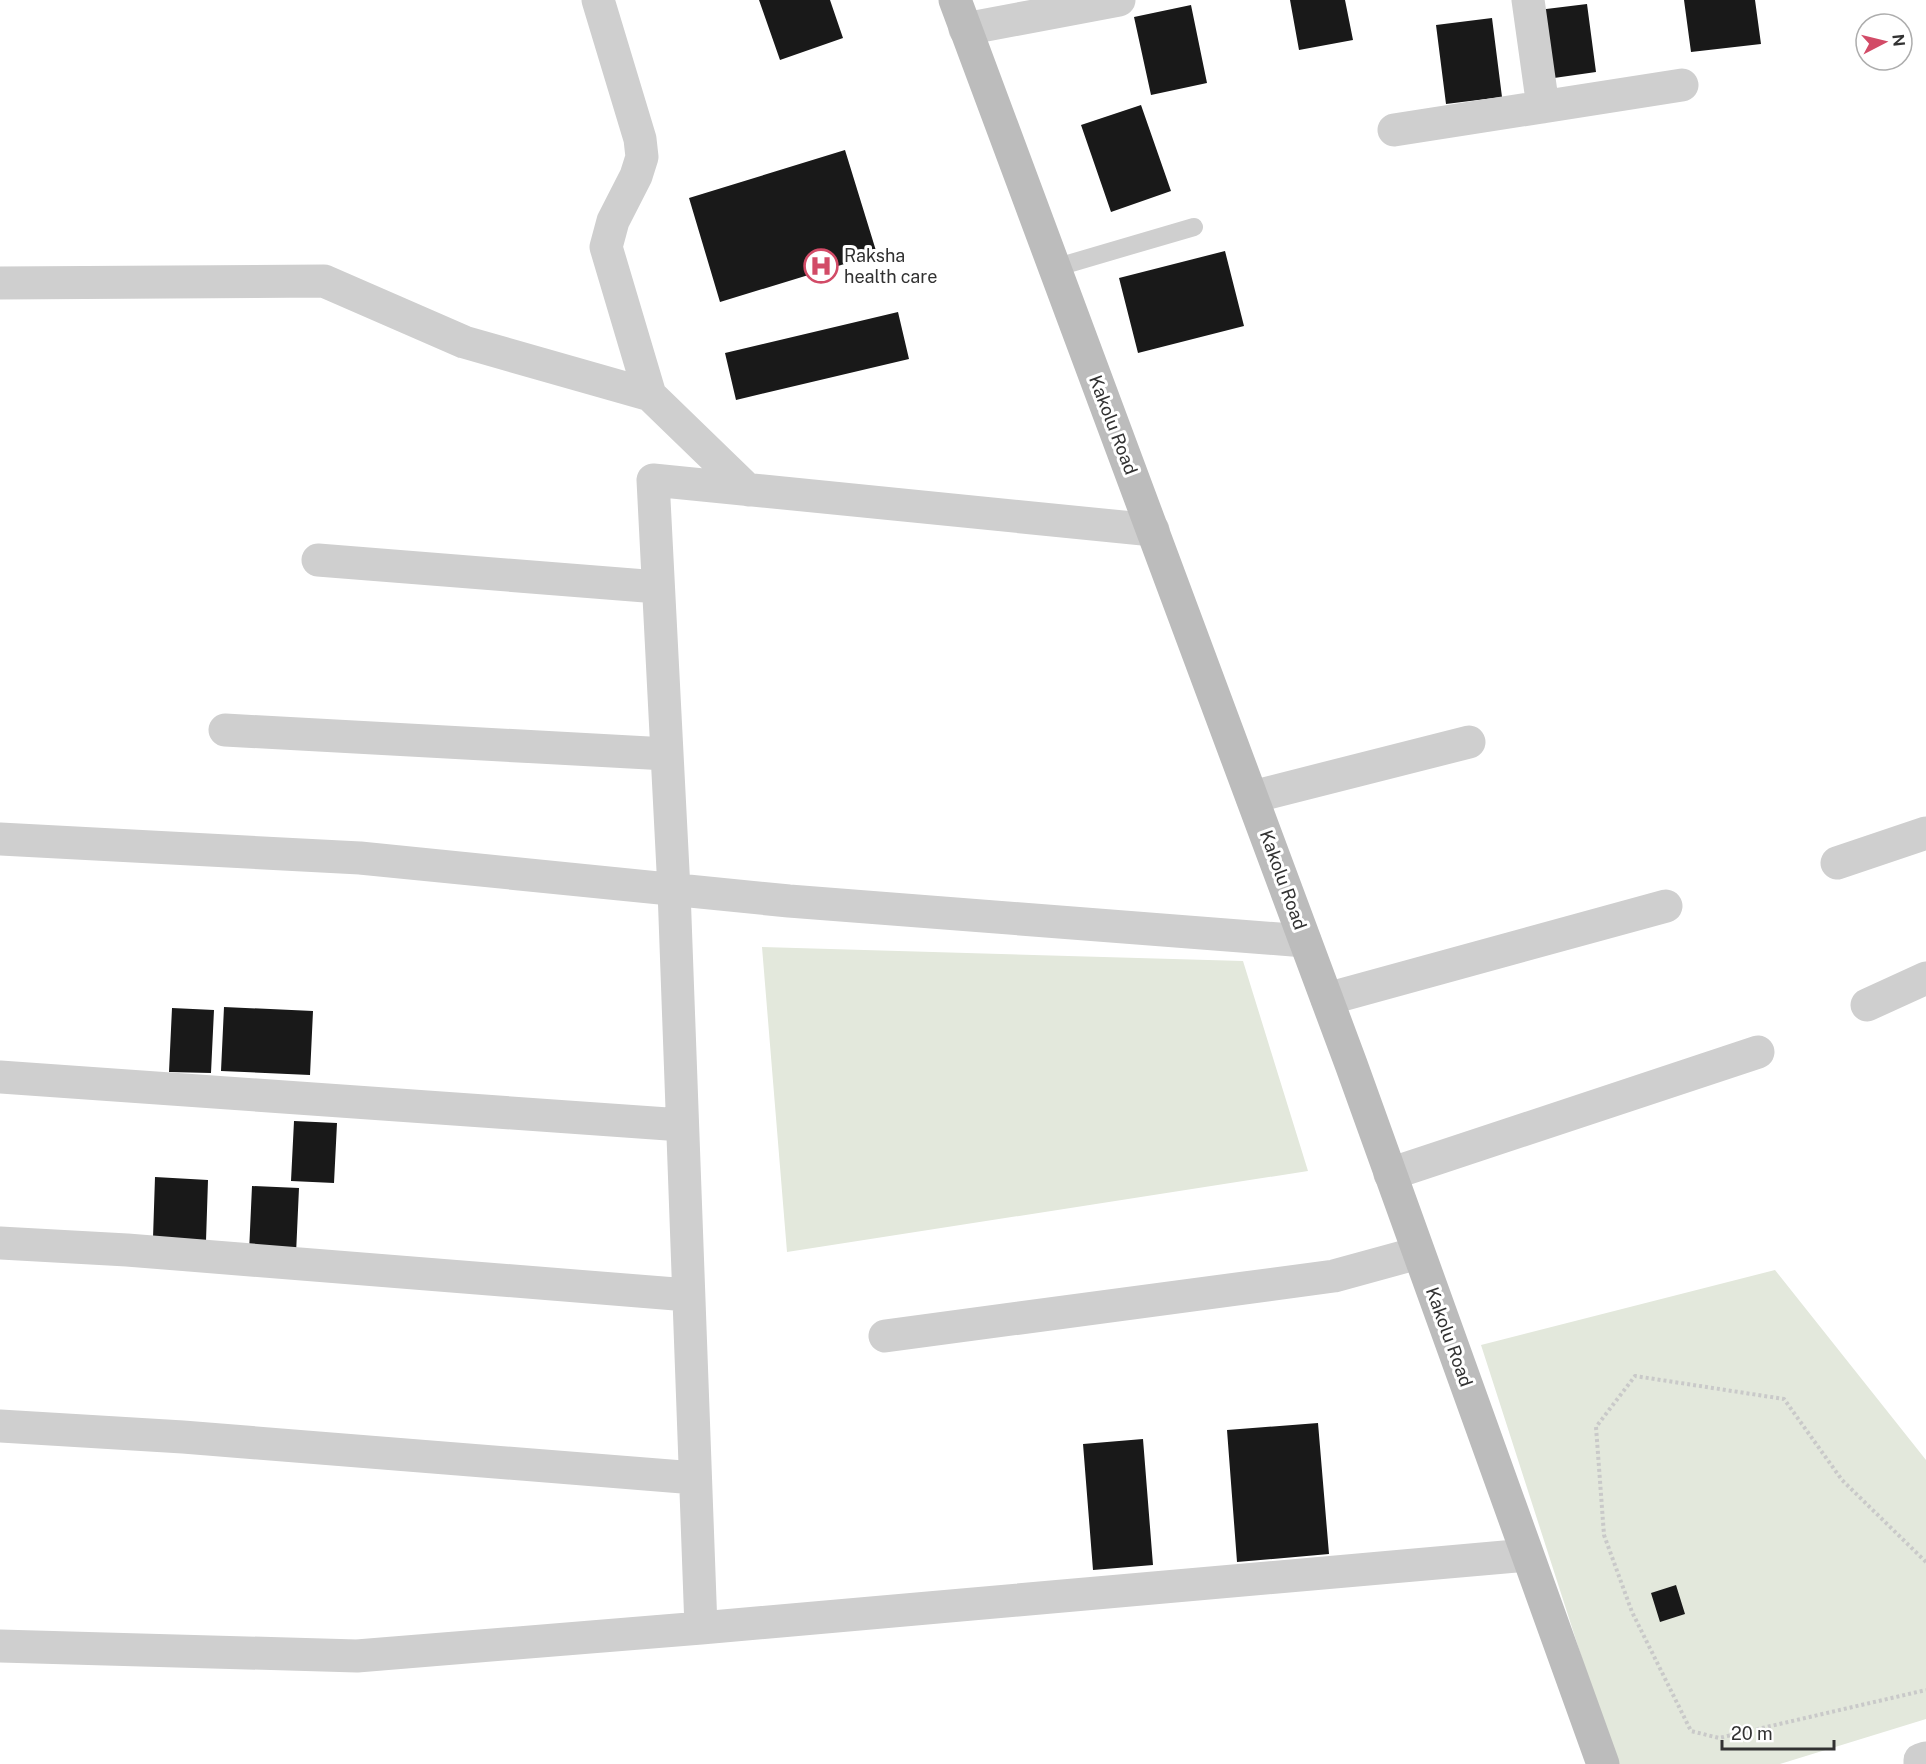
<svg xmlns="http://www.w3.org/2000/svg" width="1926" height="1764" font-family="'Public Sans',sans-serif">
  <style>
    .green { fill: #e3e8dc }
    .building { fill: #191919 }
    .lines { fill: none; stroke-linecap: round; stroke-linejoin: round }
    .path { stroke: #c9c9c9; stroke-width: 4; stroke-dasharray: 3 3; stroke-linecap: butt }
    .service { stroke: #cfcfcf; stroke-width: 18 }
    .minor { stroke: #cfcfcf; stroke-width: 33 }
    .secondary { stroke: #bcbcbc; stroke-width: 33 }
    .labels { text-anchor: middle; stroke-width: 6; stroke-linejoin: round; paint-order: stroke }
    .poi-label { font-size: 18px; fill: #323232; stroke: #fff; text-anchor: start }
    .street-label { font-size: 18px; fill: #323232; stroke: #fff }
  </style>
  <rect width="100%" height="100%" fill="#fff"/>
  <path class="green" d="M 762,947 L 1243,961 L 1308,1171 L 787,1252 Z
    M 1775,1270 L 1926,1460 L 1926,1719 L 1780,1764 L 1616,1764 L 1481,1345 Z"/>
  <path class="building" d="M 759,0 L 830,0 L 843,38 L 780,60 Z
    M 1290,0 L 1345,0 L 1353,40 L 1299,50 Z
    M 1684,0 L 1755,0 L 1761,44 L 1691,52 Z
    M 1587,4 L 1596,72 L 1547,79 L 1538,10 Z
    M 1191,5 L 1207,83 L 1151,95 L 1134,17 Z
    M 1492,18 L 1502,97 L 1446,104 L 1436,25 Z
    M 1141,105 L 1171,191 L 1111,212 L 1081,125 Z
    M 845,150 L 877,254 L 720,302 L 689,198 Z
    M 1225,251 L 1244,326 L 1138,353 L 1119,278 Z
    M 898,312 L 909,359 L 736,400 L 725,353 Z
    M 224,1007 L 313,1011 L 310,1075 L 221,1071 Z
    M 172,1008 L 214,1010 L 211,1073 L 169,1072 Z
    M 294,1121 L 337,1123 L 334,1183 L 291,1181 Z
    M 155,1177 L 208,1180 L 206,1241 L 153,1238 Z
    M 252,1186 L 299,1188 L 296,1254 L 249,1252 Z
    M 1318,1423 L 1329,1554 L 1237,1562 L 1227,1430 Z
    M 1143,1439 L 1153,1565 L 1093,1570 L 1083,1444 Z
    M 1676,1585 L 1685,1614 L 1660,1622 L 1651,1593 Z"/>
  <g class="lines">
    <path class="path" d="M 1926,1562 L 1842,1480 L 1784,1399 L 1635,1376 L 1596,1427 L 1604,1535 L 1632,1612 L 1691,1731 L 1719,1738 L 1926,1690"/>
    <path class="service" d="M 1054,268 L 1194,227"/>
    <path class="minor" d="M 598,0 L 640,139 L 642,157 L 636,176 L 613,221 L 606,247 L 650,395
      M 1528,0 L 1543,107
      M 965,29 L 1119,0
      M 1394,130 L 1682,85
      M 0,283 L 324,281 L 464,342 L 650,395 L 748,490
      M 1153,530 L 653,480 L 674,890 L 701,1628 L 1527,1555
      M 318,560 L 658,587
      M 225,730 L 667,754
      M 1252,797 L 1469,742
      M 0,839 L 360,858 L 789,901 L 1305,941
      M 1837,863 L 1926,833
      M 1327,999 L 1666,906
      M 1867,1005 L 1926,978
      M 0,1077 L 682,1125
      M 1390,1174 L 1758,1052
      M 0,1243 L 127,1250 L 688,1295
      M 885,1336 L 1334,1276 L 1418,1253
      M 0,1426 L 183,1437 L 695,1478
      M 0,1646 L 357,1656 L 701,1628
      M 1920,1764 L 1920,1760 L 1926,1758"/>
    <path class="secondary" d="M 955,0 L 1351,1064 L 1603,1764"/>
  </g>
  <defs>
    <symbol id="hospital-ring" viewBox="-11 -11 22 22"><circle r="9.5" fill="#fff" stroke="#d24b67" stroke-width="1.5"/><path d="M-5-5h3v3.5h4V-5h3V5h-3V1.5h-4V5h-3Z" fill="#d24b67"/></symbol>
  </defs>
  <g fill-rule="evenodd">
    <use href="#hospital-ring" x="802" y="247" width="38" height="38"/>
  </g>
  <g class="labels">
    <g class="poi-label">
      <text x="844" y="262">Raksha<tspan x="844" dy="21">health care</tspan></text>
    </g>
    <g class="street-label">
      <text transform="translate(1113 425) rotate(69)" y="6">Kakolu Road</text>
      <text transform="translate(1283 880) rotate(70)" y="6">Kakolu Road</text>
      <text transform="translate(1449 1337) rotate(70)" y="6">Kakolu Road</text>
    </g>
  </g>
  <g transform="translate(1884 42) rotate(83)"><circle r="28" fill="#ffffff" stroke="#adadad" stroke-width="1.5"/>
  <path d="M0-4.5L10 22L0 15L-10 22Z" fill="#d24b67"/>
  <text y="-9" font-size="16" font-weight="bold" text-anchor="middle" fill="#323232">N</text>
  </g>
  <path d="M1722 1740v9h112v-9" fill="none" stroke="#323232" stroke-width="3"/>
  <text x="1731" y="1740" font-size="18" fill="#323232" stroke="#ffffff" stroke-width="4.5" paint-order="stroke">20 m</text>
</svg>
